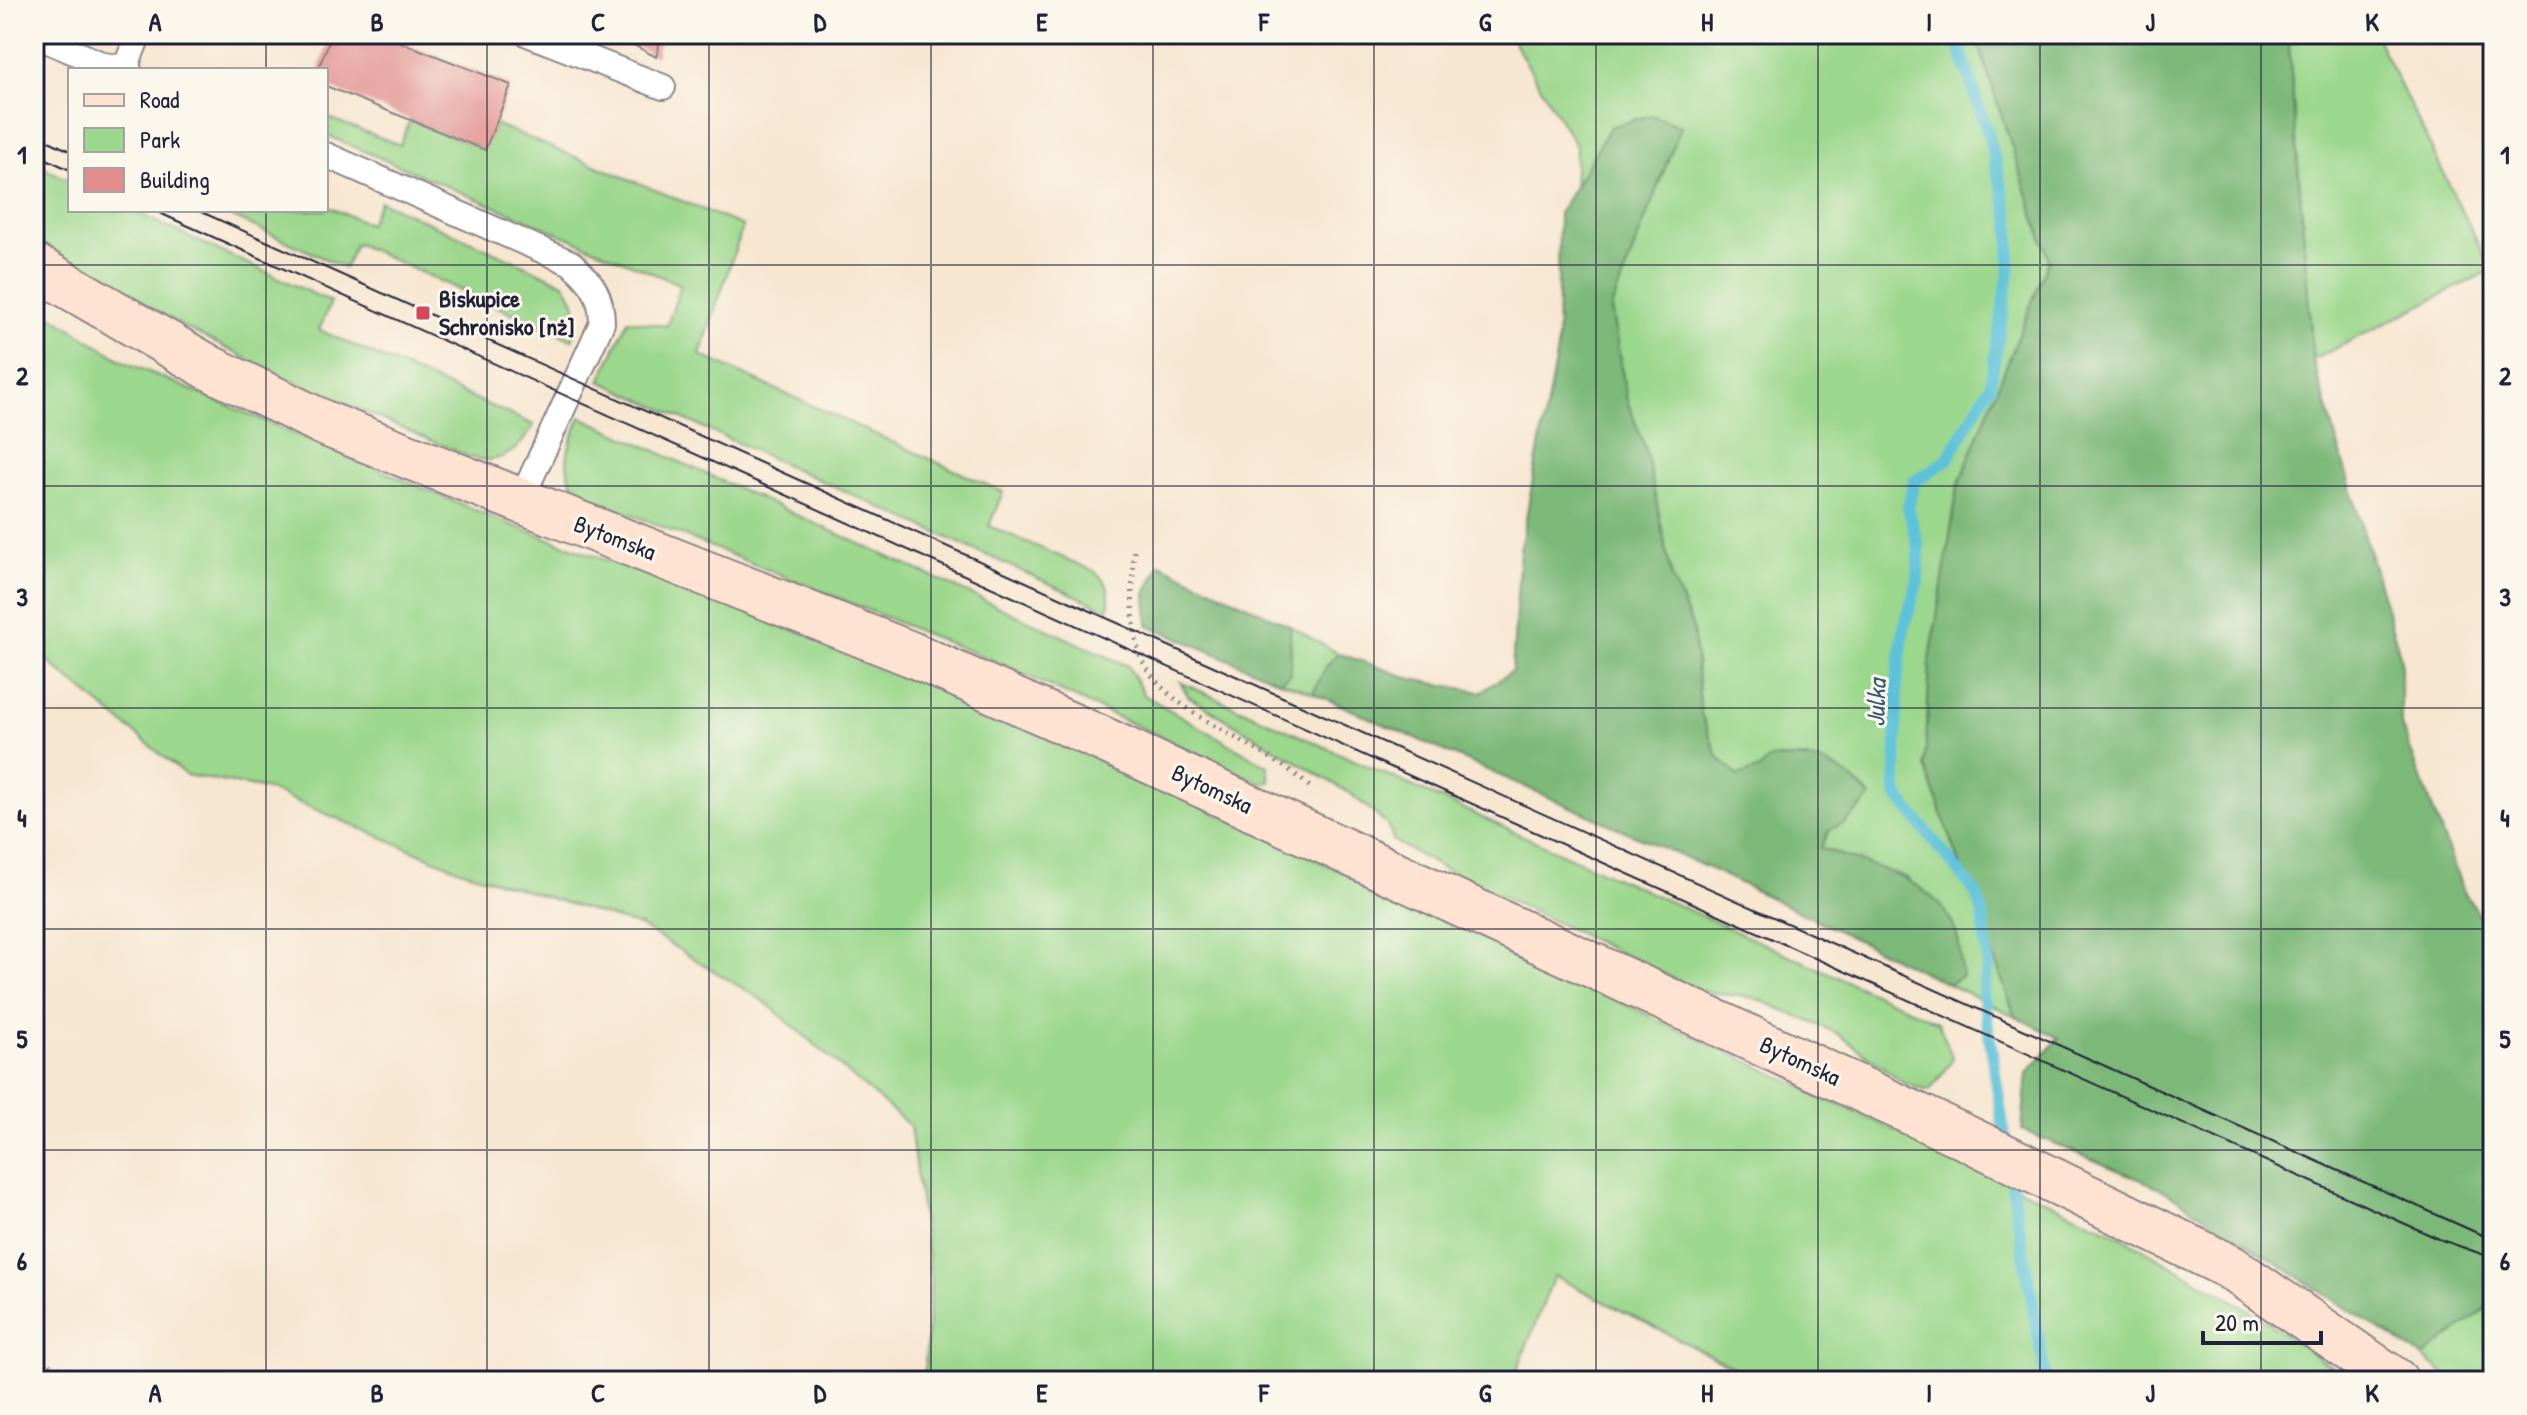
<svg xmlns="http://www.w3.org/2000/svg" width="2527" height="1415" font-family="'Patrick Hand',sans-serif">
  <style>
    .green { fill: #9bd78c; stroke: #5e7c64; stroke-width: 2 }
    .forest { fill: #7cb878; stroke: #4f6d5a; stroke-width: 2 }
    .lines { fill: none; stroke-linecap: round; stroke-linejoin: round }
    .stream { stroke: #5bc1d9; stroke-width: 12 }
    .building { fill: #e18d8c }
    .lane-casing { stroke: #8c8486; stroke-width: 28 }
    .secondary-casing { stroke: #8c8486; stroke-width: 48 }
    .path { stroke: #8c8486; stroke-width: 5; stroke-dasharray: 2 6; stroke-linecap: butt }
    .lane { stroke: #fff; stroke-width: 24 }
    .secondary { stroke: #fee3d2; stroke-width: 44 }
    .tram { stroke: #22223b; stroke-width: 2 }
    .grid { fill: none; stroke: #22223b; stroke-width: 2; stroke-opacity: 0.55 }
    .poi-dot { fill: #d1495b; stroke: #fbf7ec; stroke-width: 3 }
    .labels { text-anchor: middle; stroke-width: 6; stroke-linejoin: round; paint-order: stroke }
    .poi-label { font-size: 24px; font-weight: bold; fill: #22223b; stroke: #fbf7ec; text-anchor: start }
    .street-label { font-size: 24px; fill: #22223b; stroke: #fbf7ec }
    .water-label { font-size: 26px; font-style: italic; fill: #365a72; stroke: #fbf7ec }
    .neatline { fill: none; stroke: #22223b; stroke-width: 3 }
    .grid-label { font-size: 26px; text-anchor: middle; font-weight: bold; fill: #22223b }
  </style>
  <rect width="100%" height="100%" fill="#fbf7ec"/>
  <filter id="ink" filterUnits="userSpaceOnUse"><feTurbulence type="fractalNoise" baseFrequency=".0125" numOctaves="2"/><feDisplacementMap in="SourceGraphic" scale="16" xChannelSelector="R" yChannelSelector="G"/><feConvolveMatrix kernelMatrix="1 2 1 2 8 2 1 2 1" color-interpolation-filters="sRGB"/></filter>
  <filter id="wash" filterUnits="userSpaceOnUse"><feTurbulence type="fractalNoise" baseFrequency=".006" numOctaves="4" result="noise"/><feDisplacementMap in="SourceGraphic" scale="32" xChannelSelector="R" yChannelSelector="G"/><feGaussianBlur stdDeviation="1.8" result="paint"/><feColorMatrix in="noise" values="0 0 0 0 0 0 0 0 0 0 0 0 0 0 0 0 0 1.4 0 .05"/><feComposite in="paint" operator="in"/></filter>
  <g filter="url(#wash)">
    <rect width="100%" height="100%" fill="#f7e6d0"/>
    <path class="green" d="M 1509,34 L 1975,34 L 2049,260 L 1958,486 L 1925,766 L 2015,1016 L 1948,984 L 1962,975 L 1908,878 L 1821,848 L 1829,829 L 1846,822 L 1808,758 L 1772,758 L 1758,770 L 1738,776 L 1718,757 L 1701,714 L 1693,628 L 1672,578 L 1645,447 L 1627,401 L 1611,308 L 1681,126 L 1610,127 L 1574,190 L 1576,146 Z
      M 2288,34 L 2375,34 L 2491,270 L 2313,360 Z
      M 326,117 L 400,145 L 410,120 L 484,149 L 495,124 L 743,226 L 700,355 L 1003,492 L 989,526 L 1094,571 C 1109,583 1111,591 1108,610 L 600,381 L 628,320 L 667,326 L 681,285 L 326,135 Z
      M 34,163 L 70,181 L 70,210 L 131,210 L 331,302 L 319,330 L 534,425 C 519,450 503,465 472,458 L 285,378 L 190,330 L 34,240 Z
      M 380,201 L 564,283 C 577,302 581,318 572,340 L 360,245 L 355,244 L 345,268 L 218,210 L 326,210 L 326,206 L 369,224 Z
      M 34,305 L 123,361 L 496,519 L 944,686 L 2113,1232 L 2243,1306 L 2352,1381 L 1760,1381 L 1554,1276 L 1513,1381 L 924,1381 L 931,1280 L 910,1126 L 765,1002 L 640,926 L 460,870 L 267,789 L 186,775 L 34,650 Z
      M 581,417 L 1128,666 L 1144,695 L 1268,766 L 1270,782 L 1261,783 L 1008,667 L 581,494 C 557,470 569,444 581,417 Z
      M 1290,626 L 1338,653 L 1326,667 L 1313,693 L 1279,681 L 1291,674 Z
      M 1180,682 L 1938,1022 L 1953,1059 L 1929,1091 L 1904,1083 L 1837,1033 L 1755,998 L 1699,991 L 1440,867 L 1394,841 L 1387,824 L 1351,794 L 1189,697 Z
      M 2493,1303 L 2493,1381 L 2452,1381 L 2423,1357 Z"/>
    <path class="forest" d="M 1975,34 L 2288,34 L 2313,360 L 2401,659 L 2401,725 L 2464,892 L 2493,937 L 2493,1303 L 2423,1357 L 2158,1187 L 2022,1130 L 2027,1073 L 2059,1038 L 2015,1016 L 1925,766 L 1930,659 L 1958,486 L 2049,260 Z
      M 1650,115 L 1681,126 L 1611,308 L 1627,401 L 1645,447 L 1672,578 L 1693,628 L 1701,714 L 1718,757 L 1738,776 L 1758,770 L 1771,758 C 1821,758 1837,761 1871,797 L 1846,822 L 1829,830 L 1821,848 C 1869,867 1935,876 1956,932 C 1961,944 1960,962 1962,976 L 1948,984 L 1713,870 L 1313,693 L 1326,667 L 1338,653 L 1412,679 L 1481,692 L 1512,671 L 1520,550 L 1557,350 L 1559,213 L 1610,127 Z
      M 1160,564 L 1290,626 L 1291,674 L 1279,681 L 1148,625 L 1146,593 Z"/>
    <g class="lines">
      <path class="stream" d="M 1955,34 L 1989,137 L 2010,221 L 2010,267 L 1990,386 L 1947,460 L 1914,482 L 1908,507 L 1919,549 L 1918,580 L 1904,627 L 1897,683 L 1896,794 L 1976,893 L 1983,914 L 1988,965 L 1983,993 L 2006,1145
        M 2009,1168 L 2046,1381"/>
    </g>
    <g id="blocks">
      <path class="building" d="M 332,34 L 380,34 L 511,85 L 485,150 L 326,86 L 326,70 L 318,70 Z
        M 605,34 L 662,34 L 656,57 L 619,37 L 617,40 Z"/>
    </g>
  </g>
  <g filter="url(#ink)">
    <use href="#blocks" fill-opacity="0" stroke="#8c8486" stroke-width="2"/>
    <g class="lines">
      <defs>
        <path id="lane" d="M 528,34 L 663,87
          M 34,35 L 104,65 L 125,68
          M 129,70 L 125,68 L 139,34
          M 326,155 L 571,263 C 592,282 602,295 602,323 L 520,502"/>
        <path id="secondary" d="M 34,266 L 210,368 L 326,424 L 911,654 L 1111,743 L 1971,1140 L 2230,1267 L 2396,1381"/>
      </defs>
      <use href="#lane" class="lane-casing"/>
      <use href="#secondary" class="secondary-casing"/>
      <path class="path" d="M 1134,551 C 1132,582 1131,614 1137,644 C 1150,711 1263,741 1310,787
        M 34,1360 L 95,1381
        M 2474,1381 L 2493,1376"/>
      <use href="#lane" class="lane"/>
      <use href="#secondary" class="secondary"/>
      <path class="tram" d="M 34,134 L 70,151
        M 34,153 L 70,170
        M 153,210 L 2439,1239 L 2493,1258
        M 197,210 L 2493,1240"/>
    </g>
  </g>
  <path class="grid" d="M 266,34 L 266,70M 487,34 L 487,1381M 709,34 L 709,1381M 931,34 L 931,1381M 1153,34 L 1153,1381M 1374,34 L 1374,1381M 1596,34 L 1596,1381M 1818,34 L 1818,1381M 2040,34 L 2040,1381M 2261,34 L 2261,1381M 266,210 L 266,1381M 34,265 L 2493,265M 34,486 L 2493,486M 34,708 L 2493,708M 34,929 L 2493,929M 34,1150 L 2493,1150"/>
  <rect class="poi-dot" x="415" y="305" width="16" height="16" rx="4"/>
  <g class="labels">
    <g class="poi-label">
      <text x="439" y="307">Biskupice<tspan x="439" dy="28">Schronisko [nż]</tspan></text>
    </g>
    <g class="street-label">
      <text transform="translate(615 538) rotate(21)" y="8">Bytomska</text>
      <text transform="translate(1212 789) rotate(25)" y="8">Bytomska</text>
      <text transform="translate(1800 1061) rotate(25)" y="8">Bytomska</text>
    </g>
    <g class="water-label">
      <text transform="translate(1876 703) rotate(-88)" y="9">Julka</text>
    </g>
  </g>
  <rect width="2527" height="1415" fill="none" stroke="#fbf7ec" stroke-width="88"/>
  <rect x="68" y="68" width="260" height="144" fill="#fbf7ec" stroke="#a4a2a5" stroke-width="2"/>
  <rect x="84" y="94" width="40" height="12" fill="#fee3d2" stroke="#a4a2a5" stroke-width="2"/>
  <text x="140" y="108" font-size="24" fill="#22223b">Road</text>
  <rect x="84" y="128" width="40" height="24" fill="#9bd78c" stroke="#a4a2a5" stroke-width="2"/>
  <text x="140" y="148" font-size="24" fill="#22223b">Park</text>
  <rect x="84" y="168" width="40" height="24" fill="#e18d8c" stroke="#a4a2a5" stroke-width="2"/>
  <text x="140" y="188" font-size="24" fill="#22223b">Building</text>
  <path d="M2203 1331v12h118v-12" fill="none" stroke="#22223b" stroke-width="4"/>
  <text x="2215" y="1331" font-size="24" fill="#22223b" stroke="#fbf7ec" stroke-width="6" paint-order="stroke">20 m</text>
  <rect x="44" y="44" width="2439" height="1327" class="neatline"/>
  <g class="grid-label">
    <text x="155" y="31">A</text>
    <text x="377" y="31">B</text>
    <text x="598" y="31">C</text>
    <text x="820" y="31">D</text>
    <text x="1042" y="31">E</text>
    <text x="1264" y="31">F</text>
    <text x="1485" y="31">G</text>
    <text x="1707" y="31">H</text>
    <text x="1929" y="31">I</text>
    <text x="2150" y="31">J</text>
    <text x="2372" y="31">K</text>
    <text x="22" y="164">1</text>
    <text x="2505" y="164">1</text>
    <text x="22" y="385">2</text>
    <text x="2505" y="385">2</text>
    <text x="22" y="606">3</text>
    <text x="2505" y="606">3</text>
    <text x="22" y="827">4</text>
    <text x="2505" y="827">4</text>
    <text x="22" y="1048">5</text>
    <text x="2505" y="1048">5</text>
    <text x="22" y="1270">6</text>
    <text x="2505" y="1270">6</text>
    <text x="155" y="1402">A</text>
    <text x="377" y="1402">B</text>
    <text x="598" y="1402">C</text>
    <text x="820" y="1402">D</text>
    <text x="1042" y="1402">E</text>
    <text x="1264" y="1402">F</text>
    <text x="1485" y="1402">G</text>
    <text x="1707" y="1402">H</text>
    <text x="1929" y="1402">I</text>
    <text x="2150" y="1402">J</text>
    <text x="2372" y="1402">K</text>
  </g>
</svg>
